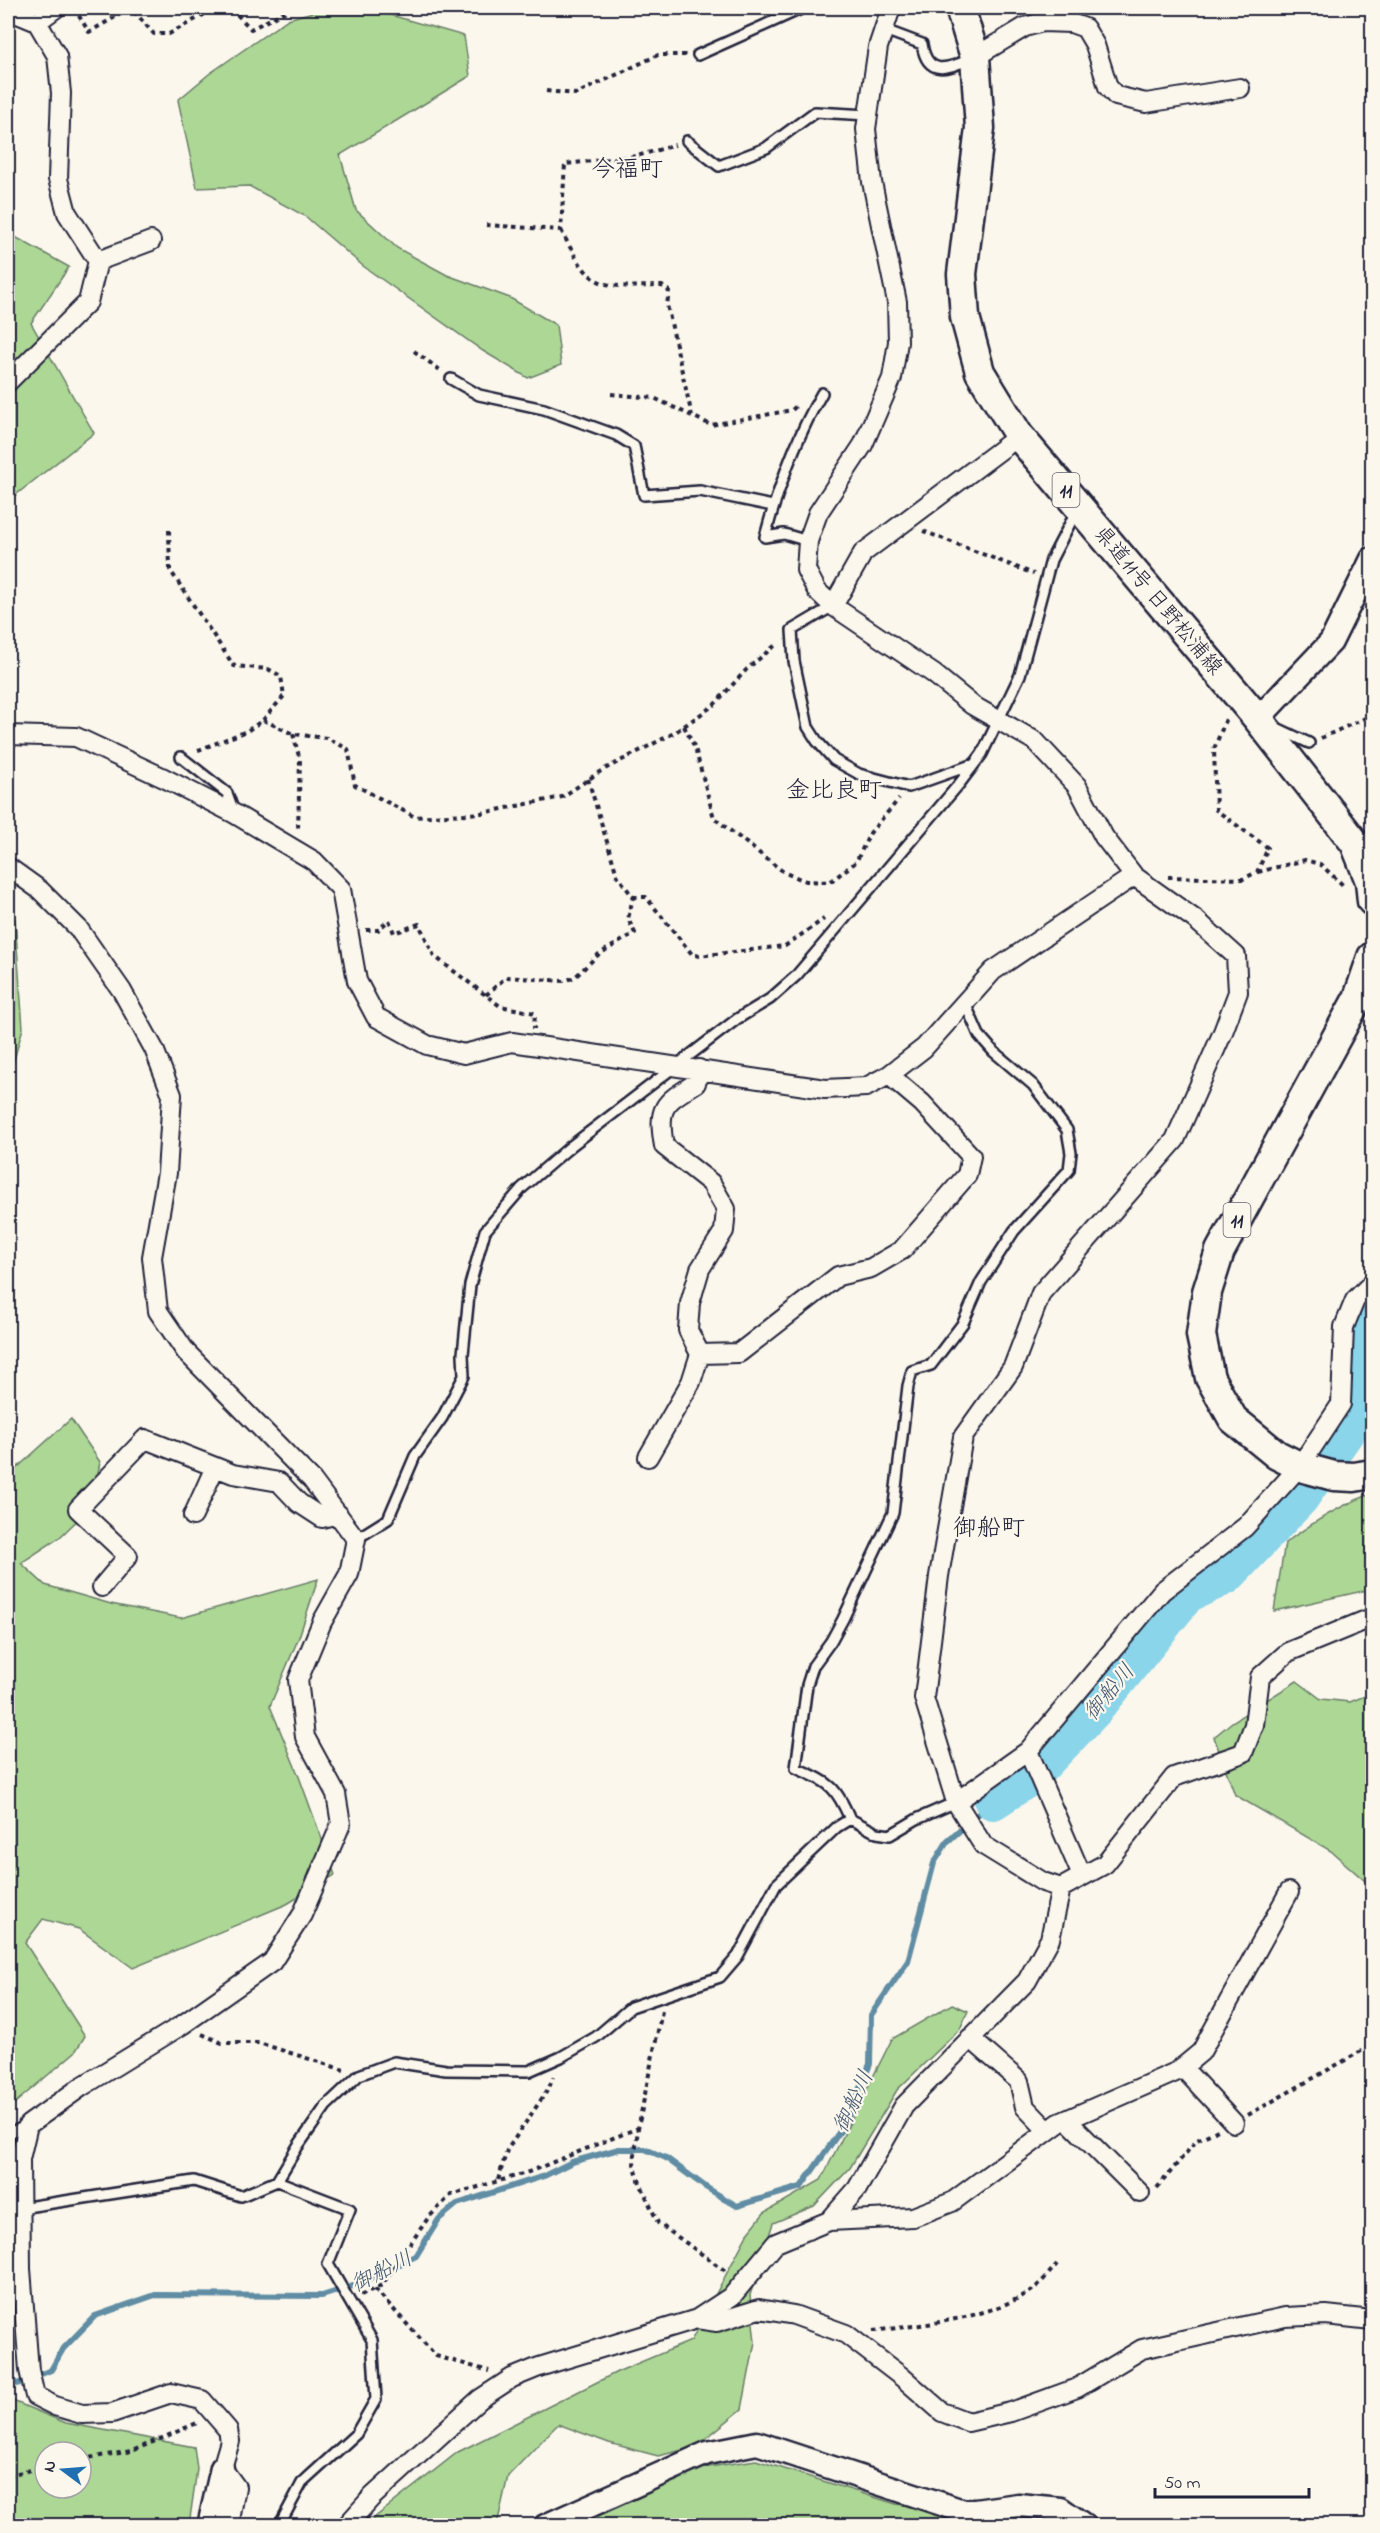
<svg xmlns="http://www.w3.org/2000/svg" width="1380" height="2533" font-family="'Indie Flower','Klee One',sans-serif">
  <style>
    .green { fill: #add795; stroke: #687c68; stroke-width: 1.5; fill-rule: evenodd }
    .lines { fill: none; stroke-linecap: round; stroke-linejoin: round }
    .stream { stroke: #608da4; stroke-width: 6 }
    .river { stroke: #8ad5ea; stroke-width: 38 }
    .service-casing { stroke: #22223b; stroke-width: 14 }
    .minor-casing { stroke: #22223b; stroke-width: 22 }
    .tertiary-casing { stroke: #22223b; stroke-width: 27 }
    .primary-casing { stroke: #22223b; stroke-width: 33 }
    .path { stroke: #22223b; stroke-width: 4; stroke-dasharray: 4.5 4.5; stroke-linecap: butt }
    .service { stroke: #fbf7ec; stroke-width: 9 }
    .minor { stroke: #fbf7ec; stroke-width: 18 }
    .tertiary { stroke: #fbf7ec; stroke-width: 22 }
    .primary { stroke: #fbf7ec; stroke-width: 28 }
    .labels { text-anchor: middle; stroke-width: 4.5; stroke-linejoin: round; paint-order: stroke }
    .shield { fill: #fbf7ec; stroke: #636270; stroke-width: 1.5 }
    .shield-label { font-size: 20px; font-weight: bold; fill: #22223b }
    .street-label { font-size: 21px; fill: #22223b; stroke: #fbf7ec }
    .water-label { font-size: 22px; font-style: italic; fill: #415870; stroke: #fbf7ec }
    .quarter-label { font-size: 24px; fill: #22223b; stroke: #fbf7ec }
  </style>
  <rect width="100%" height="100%" fill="#fbf7ec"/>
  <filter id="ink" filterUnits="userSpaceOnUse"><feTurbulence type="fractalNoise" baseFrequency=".0167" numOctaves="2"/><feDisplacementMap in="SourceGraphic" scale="12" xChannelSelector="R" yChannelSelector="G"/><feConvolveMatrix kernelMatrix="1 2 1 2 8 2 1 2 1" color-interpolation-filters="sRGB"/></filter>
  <g filter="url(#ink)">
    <path class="green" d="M 327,8 L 366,8 L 464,36 L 470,76 L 340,155 L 356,210 L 397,248 L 447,275 L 510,298 L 556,325 L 561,365 L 528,378 L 483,351 L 363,266 L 305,216 L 249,186 L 197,188 L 178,100 L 209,74 L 288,19 Z
      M 8,233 L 69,267 L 31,323 L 94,433 L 8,501 Z
      M 8,913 L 15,919 L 23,1028 L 8,1081 Z
      M 71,1419 L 100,1462 L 92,1506 L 59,1538 L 21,1563 L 45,1585 L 111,1604 L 181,1618 L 318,1579 L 299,1637 L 270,1706 L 298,1774 L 335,1875 L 287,1904 L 133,1968 L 79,1929 L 43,1919 L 25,1943 L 85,2036 L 75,2052 L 8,2109 L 8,1476 Z
      M 1372,1494 L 1372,1589 L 1274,1611 L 1285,1543 C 1312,1523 1341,1504 1372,1494 Z
      M 1297,1681 L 1321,1699 L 1350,1702 L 1372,1693 L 1372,1887 L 1331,1851 L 1235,1795 L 1214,1737 L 1232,1722 Z
      M 952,2004 L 968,2011 L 960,2029 L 897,2090 L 850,2168 L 814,2206 L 773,2223 L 750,2295 L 755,2342 L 742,2409 L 695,2447 L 658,2456 L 609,2443 L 558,2424 L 508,2476 L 497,2525 L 367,2526 L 374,2518 L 458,2452 L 617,2372 L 691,2341 L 748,2233 L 764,2213 L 821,2180 L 892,2039 Z
      M 8,2399 L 66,2423 L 194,2447 L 197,2469 L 189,2525 L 8,2525 ZM 45,2452 L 81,2452 L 81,2488 L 45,2488 Z
      M 756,2460 L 896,2504 L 1018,2520 L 1025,2525 L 576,2526 L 702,2468 Z"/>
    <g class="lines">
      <path class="stream" d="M 8,2379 L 17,2384 L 51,2370 L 63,2349 L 95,2316 L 155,2295 L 322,2296 L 356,2285 L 416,2256 L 439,2219 L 457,2204 L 544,2176 L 572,2162 L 619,2149 L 645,2149 L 666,2158 L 707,2188 L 737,2206 L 801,2187 L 845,2124 L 870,2064 L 871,2015 L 908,1961 L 934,1863 L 947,1842 L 993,1801"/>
      <path class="river" d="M 993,1801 L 1030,1777 L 1093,1711 L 1187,1594 L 1226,1576 L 1300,1498 L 1363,1407 L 1359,1347 L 1368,1315 L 1372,1311"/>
      <defs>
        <path id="service" d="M 882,29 L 922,44 C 927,77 948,69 970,59
          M 698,55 L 803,8
          M 687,141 L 719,166 L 766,148 L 815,112 L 868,115
          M 451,379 L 479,395 L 544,409 L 616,435 L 634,446 L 644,495 L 700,491 L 773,506
          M 808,541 L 784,534 L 765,537 C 778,488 796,438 822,393
          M 833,606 L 792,630 L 794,661 L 808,727 L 817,741 L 834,760 L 859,774 L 909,787 L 974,764
          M 1277,728 L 1309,743
          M 181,757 L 227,793 L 234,812
          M 356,1539 L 388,1519 L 415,1456 L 442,1418 L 464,1376 L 463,1354 L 470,1285 L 485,1231 L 522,1188 L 571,1146 L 737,1019 L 770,999 L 796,976 L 960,783 L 982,754 L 1020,675 L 1051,560 L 1077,510
          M 850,1819 C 835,1784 829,1783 796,1768 L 807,1685 L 813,1666 L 831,1641 L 843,1619 L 893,1513 L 908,1386 L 912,1371 L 931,1365 L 963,1323 L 981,1282 L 1014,1231 L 1069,1170 L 1071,1153 L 1067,1130 L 1033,1085 L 994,1052 L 979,1035 L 965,1003
          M 8,2138 L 11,2132 L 27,2126
          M 277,2181 L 350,2209 L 328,2264 L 372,2340 L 376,2399 L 356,2434 L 302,2483 L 279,2526
          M 20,2208 L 194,2181 L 241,2196 L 277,2181 L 298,2146 L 326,2106 L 359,2075 L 394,2062 L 446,2070 L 529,2071 L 561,2057 L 596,2037 L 631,2007 L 720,1977 L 738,1956 L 776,1885 L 837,1827 L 850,1819 L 877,1833 L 890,1835 L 917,1819 L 956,1802"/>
        <path id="minor" d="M 891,8 L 878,47 L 866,129 L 872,182 L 897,302 L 898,342 L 892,378 L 863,445 L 818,513 L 808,541 L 806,570 L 817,591 L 833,606 L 934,674 L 972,705 L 1035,741 L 1077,786 L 1104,837 L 1134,876 L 1196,920 L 1236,956 L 1238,992 L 1223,1032 L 1175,1140 L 1041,1293 L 1013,1367 L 963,1437 L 939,1576 L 924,1698 L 956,1802 L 983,1845 L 1043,1882 L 1061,1888 L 1105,1864 L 1174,1777 L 1243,1753 L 1254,1725 L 1260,1677 L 1288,1652 L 1366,1620 L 1372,1621
          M 8,10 L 37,22 L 57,56 L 61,93 L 58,179 L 67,213 L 98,261 L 88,302 L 8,382
          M 37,22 L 56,8
          M 975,57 L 1025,27 L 1043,22 L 1071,23 L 1085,28 L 1095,45 L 1108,87 L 1116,96 L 1146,103 L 1240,88
          M 98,261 L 151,241
          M 833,606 L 863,553 L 1019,436
          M 8,735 L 76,737 L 164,778 L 235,814 L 314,861 L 341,889 L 357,981 L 376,1017 L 427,1045 L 464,1054 L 512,1042 L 825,1089 L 866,1087 L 889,1075 L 924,1048 L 993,971 L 1134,876
          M 8,867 L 40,890 L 78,928 L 122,991 L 154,1049 L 172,1095 L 167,1173 L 152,1257 L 158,1311 L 186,1352 L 312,1480 L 356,1539 L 349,1574 L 322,1622 L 298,1680 L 305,1737 L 336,1794 L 341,1824 L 302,1915 L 272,1962 L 182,2025 L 81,2087 L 28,2125 L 20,2159 L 21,2269 L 29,2370 L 35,2396 L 55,2406 L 82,2414 L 112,2413 L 171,2393 L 202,2400 L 228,2430 L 230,2441 L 222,2468 L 236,2487 L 229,2526
          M 699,1069 L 696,1083 C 664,1103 657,1106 664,1146 L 711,1183 L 726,1209 L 724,1231 L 700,1269 L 690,1303 L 688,1330 L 700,1354
          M 648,1457 L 691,1382 L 700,1354 L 739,1353 L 838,1276 L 871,1268 L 902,1250 L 967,1175 L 971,1156 L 922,1103 L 889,1075
          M 193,1516 L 215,1467
          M 102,1587 L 128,1556 L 78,1509 L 145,1439 L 233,1474 L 279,1482 L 299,1503 L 322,1518 L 338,1514
          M 1028,1751 L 1082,1876
          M 956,1802 L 1028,1751 L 1162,1591 L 1245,1527 L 1300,1466 L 1341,1404 L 1344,1327 L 1355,1300 L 1372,1283
          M 970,2038 L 1019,2081 L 1025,2107 L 1048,2131
          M 1182,2067 L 1234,2123
          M 1067,2120 L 1140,2193
          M 829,2221 L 913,2217 L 952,2202 L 1059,2123 L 1178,2071 L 1201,2052 L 1289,1892
          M 697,2319 L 717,2322 L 759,2309 L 794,2315 L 846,2334 L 902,2377 L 942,2412 L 968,2422 L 1011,2412 L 1077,2388 L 1142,2349 L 1285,2317 L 1326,2315 L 1372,2320
          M 346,2526 L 372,2497 L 480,2399 L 512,2378 L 539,2367 L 697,2319 L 732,2296 L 776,2243 L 829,2221 L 857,2189 L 904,2106 L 1027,1981 L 1050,1939 L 1061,1888"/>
        <path id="tertiary" d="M 1258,719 L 1331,642 L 1372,559
          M 209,2526 L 222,2468
          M 545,2526 L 707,2453 L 757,2443 L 963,2511 L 975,2511 L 1018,2505 L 1061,2509 L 1085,2526"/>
        <path id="primary" d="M 960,8 L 975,57 L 980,128 L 962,274 L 965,317 L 980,372 L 1019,436 L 1258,719 L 1355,843 L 1370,881 L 1372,901
          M 1372,957 L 1358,998 L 1220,1251 L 1207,1292 L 1201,1335 L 1210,1378 L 1233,1419 L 1277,1455 L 1301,1467 L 1334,1476 L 1354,1477 L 1372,1474"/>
      </defs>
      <use href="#service" class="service-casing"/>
      <use href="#minor" class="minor-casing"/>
      <use href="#tertiary" class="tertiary-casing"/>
      <use href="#primary" class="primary-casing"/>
      <path class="path" d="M 74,8 L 89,32 L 131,8 L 154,34 L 169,34 L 216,8
        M 231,8 L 251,29 L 292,8
        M 546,91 L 576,94 L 658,55 L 686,55
        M 486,225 L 561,230 L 565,164 L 637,156 L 675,145
        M 561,230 C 592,291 597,287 662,286 L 669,291 L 667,305 L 692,416
        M 414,351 L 440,370
        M 611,394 L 654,398 L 711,425 L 792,410 L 798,404
        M 169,530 L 170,570 L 234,666 L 268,669 L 281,676 L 284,696 L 263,720 L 247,731 L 196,751
        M 923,531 L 1034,574
        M 263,720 L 293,734 L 327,738 L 348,749 L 355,785 L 415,817 L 482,813 L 562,797 L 601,771 L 674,733 L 714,705 L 747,669 L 778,643
        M 684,726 L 695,748 L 714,818 L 785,873 L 806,881 L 830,882 L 856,862 L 870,833 L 899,799
        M 293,734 L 300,760 L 298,829
        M 1321,738 L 1372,715
        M 1258,872 L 1305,860 L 1320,864 L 1345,887
        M 1168,877 L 1243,879 L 1257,872 L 1268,848 L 1216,810 L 1214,749 L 1226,719
        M 633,897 L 646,897 L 692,954 L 699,956 L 785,946 L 824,919
        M 366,930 L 378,930 L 389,920 L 394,933 L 419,924 L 434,956 L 500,1006 L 535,1013 L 534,1029
        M 486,995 L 506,977 L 564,981 L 575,977 L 599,954 L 635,933 L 628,919 L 633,897 L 617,875 L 588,779
        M 662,2011 L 638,2128 L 634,2164 L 640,2183 L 658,2223 L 727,2272
        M 202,2034 L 222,2043 L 259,2043 L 344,2070
        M 1248,2115 L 1372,2045
        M 498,2180 L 507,2150 L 549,2088 L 553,2077
        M 1157,2188 L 1197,2140 L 1218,2130
        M 375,2289 L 436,2356 L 489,2371
        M 361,2295 L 382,2285 L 428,2218 L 451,2195 L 526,2173 L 638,2128
        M 873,2331 C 927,2324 984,2320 1031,2291 C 1041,2284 1050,2272 1057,2264
        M 81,2459 L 132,2451 L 197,2423
        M 8,2475 L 45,2467"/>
      <use href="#service" class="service"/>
      <use href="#minor" class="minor"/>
      <use href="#tertiary" class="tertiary"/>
      <use href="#primary" class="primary"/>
    </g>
  </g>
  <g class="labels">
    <g class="shield">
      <rect x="1052.5" y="473" width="27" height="34" rx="4.5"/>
      <rect x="1223.5" y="1203" width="27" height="34" rx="4.5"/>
    </g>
    <g class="shield-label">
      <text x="1066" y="497">11</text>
      <text x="1237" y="1227">11</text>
    </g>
    <g class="street-label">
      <text transform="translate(1159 600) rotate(50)" y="7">県道11号 日野松浦線</text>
    </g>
    <g class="water-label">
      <text transform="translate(1108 1691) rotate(-50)" y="8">御船川</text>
      <text transform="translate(852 2101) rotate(-65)" y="8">御船川</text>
      <text transform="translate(381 2270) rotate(-27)" y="8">御船川</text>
    </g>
    <g class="quarter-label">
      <text x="627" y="176">今福町</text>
      <text x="834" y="797">金比良町</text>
      <text x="989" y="1535">御船町</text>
    </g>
  </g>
  <rect width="1380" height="2533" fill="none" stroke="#fbf7ec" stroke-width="30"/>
  <rect x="15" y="15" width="1350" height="2503" fill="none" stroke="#22223b" stroke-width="2" filter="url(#ink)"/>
  <g transform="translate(63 2470) rotate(286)"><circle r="28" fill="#fbf7ec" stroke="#a4a2a5" stroke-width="1.5"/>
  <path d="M0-4.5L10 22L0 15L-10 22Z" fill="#1f6fb2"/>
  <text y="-9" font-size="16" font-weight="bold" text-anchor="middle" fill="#22223b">N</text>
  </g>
  <path d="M1155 2488v9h154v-9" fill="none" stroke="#22223b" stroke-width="3"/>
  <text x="1164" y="2488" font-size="18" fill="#22223b" stroke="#fbf7ec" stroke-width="4.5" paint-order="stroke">50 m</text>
</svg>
